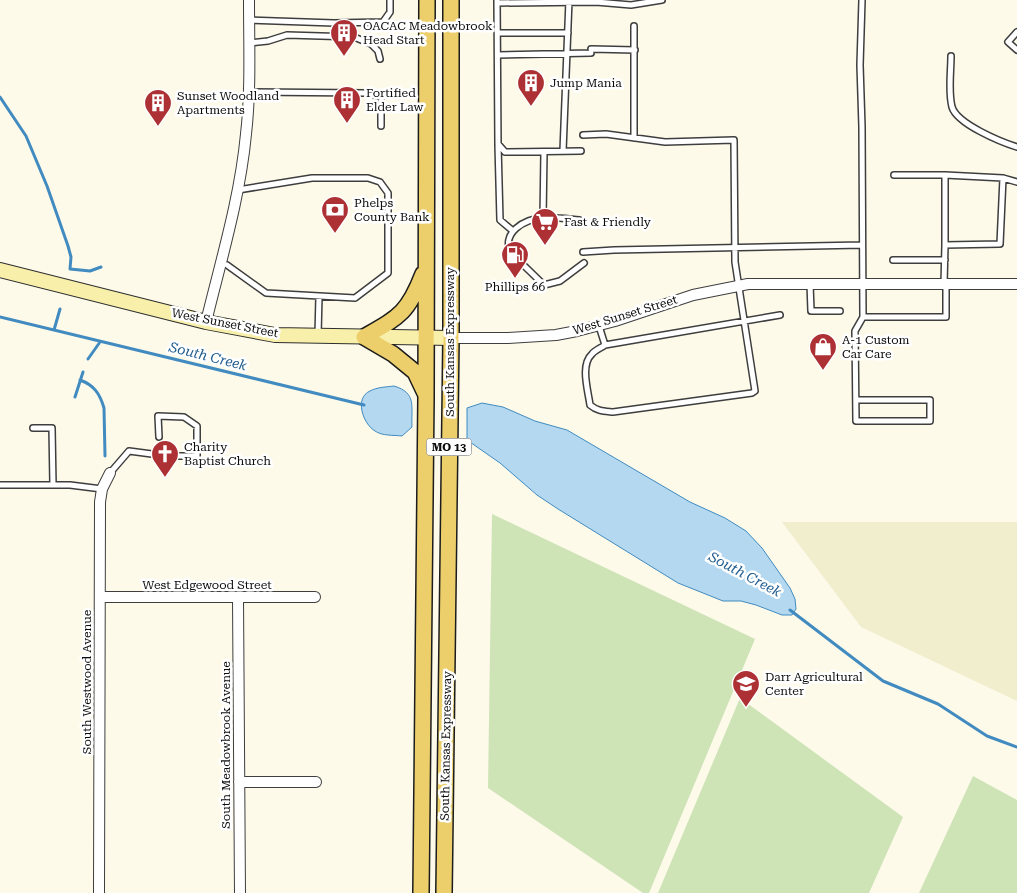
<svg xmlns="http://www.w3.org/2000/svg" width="1017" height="893" font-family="'Roboto Serif',serif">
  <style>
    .farmland { fill: #f0eecd }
    .green { fill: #cee4b7 }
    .water { fill: #b3d8f0; stroke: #418bc0 }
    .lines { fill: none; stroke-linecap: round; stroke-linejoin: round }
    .stream { stroke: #418bc0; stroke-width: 3 }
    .service-casing { stroke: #3e3e3e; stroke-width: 8 }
    .minor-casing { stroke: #3e3e3e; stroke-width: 12 }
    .secondary-casing { stroke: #2d2d2d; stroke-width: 16 }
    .primary-casing { stroke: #1c1c1c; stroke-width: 18 }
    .service { stroke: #fff; stroke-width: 5 }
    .minor { stroke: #fff; stroke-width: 10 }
    .secondary { stroke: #f8f0aa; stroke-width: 14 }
    .primary { stroke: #eccf6b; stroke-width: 15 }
    .labels { text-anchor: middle; stroke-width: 5; stroke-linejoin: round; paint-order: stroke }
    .shield { fill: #fff; stroke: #545454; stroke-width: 1 }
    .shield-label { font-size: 11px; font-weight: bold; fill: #0b0b0b }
    .poi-label { font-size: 12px; fill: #0b0b0b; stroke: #fff; text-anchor: start }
    .street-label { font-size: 12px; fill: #0b0b0b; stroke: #fff }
    .water-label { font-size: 14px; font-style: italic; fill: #205d90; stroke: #fff }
  </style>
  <rect width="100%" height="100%" fill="#fdfaea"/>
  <path class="farmland" d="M 782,522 L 1017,522 L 1017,701 L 861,627 Z"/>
  <path class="green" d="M 492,514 L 755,639 L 649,893 L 643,893 L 488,788 Z
    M 740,698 L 903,817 L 869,893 L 658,893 Z
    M 973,776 L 1017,800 L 1017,893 L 919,893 Z"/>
  <path class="water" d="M 394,386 C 417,393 411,406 412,427 L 402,436 C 393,435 382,436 375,431 C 363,424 354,398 370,391 C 377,387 387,387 394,386 Z
    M 482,403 L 503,407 L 535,421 L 567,430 L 690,502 L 725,518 L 746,531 L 762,548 L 790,588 L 795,599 L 796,609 L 792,615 L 782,615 L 756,605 L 741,601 L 723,601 L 678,583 L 558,509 L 537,495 L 500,463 L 467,440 L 467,408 Z"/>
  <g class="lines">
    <path class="stream" d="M 0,97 L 26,136 L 47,186 L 68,246 L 71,257 L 70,269 L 90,271 L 101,267
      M 0,317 L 364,405
      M 54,330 L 60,309
      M 88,359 L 100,342
      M 80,380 C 94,385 100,394 104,408 L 105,456
      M 75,397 L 83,372
      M 790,610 L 883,681 L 938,704 L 987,736 L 1017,747"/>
    <defs>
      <path id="service" d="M 497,0 L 498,144 L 505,152 L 581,151
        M 862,0 L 860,65 L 862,127 L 863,317 L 946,317 L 946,284
        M 497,3 L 596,2 L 631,5 L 662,0
        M 249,20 L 334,23 L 383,22 L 390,12 L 390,0
        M 1017,32 L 1008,42 L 1017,50
        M 498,33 L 568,33
        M 249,43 L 268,41 L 287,35 L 354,37 L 371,44 L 378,51 L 380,59
        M 591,49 L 635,50
        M 498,55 L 591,53
        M 951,56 C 951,72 948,91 952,107 C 957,124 1001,142 1017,147
        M 249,92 L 366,93 L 381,97 L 381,126
        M 583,135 L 606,134 L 665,142 L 734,140 L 735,262 L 755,391 L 752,393 L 613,412 C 604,411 597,411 590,405 C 588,390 580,365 592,354 C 595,350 601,348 605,345 L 599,326
        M 634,138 L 634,26
        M 498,145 L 500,220 L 513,231
        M 563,151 L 569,0
        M 894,175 L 945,175 L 945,245 L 1000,244 L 1003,178 L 1017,182
        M 945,175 L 1003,178
        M 543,218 L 544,152
        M 579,220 C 568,219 555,217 543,218 C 525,218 499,234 512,254 L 544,285 L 560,281 L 584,263
        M 583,252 L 614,250 L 862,245
        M 893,260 L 945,260
        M 227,265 L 266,293 L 355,298 L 388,273 L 388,193 L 380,182 L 368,178 L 312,178 L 238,190
        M 810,284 L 811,311 L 840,311
        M 944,284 L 945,245
        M 318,335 L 319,296
        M 605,345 L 780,315
        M 856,400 L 930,400 L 930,421 L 856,421 L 855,331 L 863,317
        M 33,428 L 52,428 L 53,485
        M 110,473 L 129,451 L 167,456 L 197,456 L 197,426 L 184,417 L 158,416 L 159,437
        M 0,485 L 70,485 L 102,489"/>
      <path id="minor" d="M 206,322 C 221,260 240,198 246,134 C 251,90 249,45 249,0
        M 451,338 L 508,338 L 556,335 L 577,331 L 615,321 L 693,295 L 748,284 L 1017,284
        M 100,597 L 315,597
        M 238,598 L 240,893
        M 239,782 L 316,782
        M 99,893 L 100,502 L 102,489 L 110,473"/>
      <path id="secondary" d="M 0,270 L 206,322 L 275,335 L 451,338"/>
      <path id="primary" d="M 423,274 C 408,313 399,317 364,337 L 393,354 L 415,372 L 425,393
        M 421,893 L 426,397 L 427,0
        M 444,893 L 451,338 L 451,0"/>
    </defs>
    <use href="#service" class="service-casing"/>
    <use href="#minor" class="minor-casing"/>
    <use href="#secondary" class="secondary-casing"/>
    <use href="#primary" class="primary-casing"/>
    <use href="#service" class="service"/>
    <use href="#minor" class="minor"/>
    <use href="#secondary" class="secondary"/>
    <use href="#primary" class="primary"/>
  </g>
  <defs>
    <symbol id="building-pin" viewBox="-11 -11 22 30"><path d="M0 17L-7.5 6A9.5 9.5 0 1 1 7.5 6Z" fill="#ad3034" stroke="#fff"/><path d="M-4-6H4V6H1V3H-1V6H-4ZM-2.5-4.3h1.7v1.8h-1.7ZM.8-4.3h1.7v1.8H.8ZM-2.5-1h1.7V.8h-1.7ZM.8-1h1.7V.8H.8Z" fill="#fff"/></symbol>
    <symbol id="bank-pin" viewBox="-11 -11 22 30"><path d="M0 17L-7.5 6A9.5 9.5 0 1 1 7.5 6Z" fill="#ad3034" stroke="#fff"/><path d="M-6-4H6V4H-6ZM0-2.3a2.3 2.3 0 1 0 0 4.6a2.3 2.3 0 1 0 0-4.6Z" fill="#fff"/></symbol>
    <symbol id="supermarket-pin" viewBox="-11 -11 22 30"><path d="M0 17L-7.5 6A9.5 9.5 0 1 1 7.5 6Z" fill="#ad3034" stroke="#fff"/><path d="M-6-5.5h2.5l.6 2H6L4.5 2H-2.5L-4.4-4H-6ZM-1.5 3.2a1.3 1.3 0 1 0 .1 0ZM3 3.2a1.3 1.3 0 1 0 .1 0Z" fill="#fff"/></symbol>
    <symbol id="fuel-pin" viewBox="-11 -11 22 30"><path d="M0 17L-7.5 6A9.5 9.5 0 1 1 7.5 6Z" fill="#ad3034" stroke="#fff"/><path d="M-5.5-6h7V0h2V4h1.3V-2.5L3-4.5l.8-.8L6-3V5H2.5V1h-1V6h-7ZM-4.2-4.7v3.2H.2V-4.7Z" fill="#fff"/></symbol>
    <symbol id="shop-pin" viewBox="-11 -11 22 30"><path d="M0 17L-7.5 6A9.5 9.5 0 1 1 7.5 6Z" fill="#ad3034" stroke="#fff"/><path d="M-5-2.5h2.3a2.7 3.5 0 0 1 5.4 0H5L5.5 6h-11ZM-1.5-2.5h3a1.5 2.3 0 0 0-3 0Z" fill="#fff"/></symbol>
    <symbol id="church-pin" viewBox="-11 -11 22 30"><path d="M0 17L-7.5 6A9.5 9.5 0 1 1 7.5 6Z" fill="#ad3034" stroke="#fff"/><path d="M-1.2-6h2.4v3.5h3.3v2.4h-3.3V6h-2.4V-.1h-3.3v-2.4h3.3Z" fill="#fff"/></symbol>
    <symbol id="university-pin" viewBox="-11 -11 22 30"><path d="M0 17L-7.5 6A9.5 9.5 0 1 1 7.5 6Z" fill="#ad3034" stroke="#fff"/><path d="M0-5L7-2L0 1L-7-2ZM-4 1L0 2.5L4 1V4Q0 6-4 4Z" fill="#fff"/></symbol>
  </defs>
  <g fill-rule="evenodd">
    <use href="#building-pin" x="328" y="17" width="32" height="43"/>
    <use href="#building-pin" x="515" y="67" width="32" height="43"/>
    <use href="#building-pin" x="331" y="84" width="32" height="43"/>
    <use href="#building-pin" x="142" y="87" width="32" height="43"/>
    <use href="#bank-pin" x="319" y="194" width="32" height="43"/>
    <use href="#supermarket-pin" x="529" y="206" width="32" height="43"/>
    <use href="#fuel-pin" x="499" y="239" width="32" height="43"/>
    <use href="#shop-pin" x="807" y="331" width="32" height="43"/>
    <use href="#church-pin" x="149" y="438" width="32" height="43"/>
    <use href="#university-pin" x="730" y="668" width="32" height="43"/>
  </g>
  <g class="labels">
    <rect class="shield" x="426.5" y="438.5" width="45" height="17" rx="4"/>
    <g class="shield-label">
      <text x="449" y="451">MO 13</text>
    </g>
    <g class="poi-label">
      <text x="363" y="30">OACAC Meadowbrook<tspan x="363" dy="14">Head Start</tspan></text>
      <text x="550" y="87">Jump Mania</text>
      <text x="366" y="97">Fortified<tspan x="366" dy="14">Elder Law</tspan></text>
      <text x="177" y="100">Sunset Woodland<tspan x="177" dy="14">Apartments</tspan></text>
      <text x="354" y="207">Phelps<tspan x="354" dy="14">County Bank</tspan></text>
      <text x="564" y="226">Fast &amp; Friendly</text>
      <text x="515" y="291" text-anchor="middle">Phillips 66</text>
      <text x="842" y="344">A-1 Custom<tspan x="842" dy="14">Car Care</tspan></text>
      <text x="184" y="451">Charity<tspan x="184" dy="14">Baptist Church</tspan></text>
      <text x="765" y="681">Darr Agricultural<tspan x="765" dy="14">Center</tspan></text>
    </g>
    <g class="street-label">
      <text transform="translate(625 315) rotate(-17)" y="4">West Sunset Street</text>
      <text transform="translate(225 323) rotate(11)" y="4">West Sunset Street</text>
      <text transform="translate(450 342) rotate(-90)" y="4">South Kansas Expressway</text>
      <text x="207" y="589">West Edgewood Street</text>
      <text transform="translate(87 682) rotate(-90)" y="4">South Westwood Avenue</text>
      <text transform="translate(226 745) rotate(-90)" y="4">South Meadowbrook Avenue</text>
      <text transform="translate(446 746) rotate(-89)" y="4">South Kansas Expressway</text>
    </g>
    <g class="water-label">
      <text transform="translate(208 356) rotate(14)" y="5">South Creek</text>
      <text transform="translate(745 574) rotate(28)" y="5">South Creek</text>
    </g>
  </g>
</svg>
